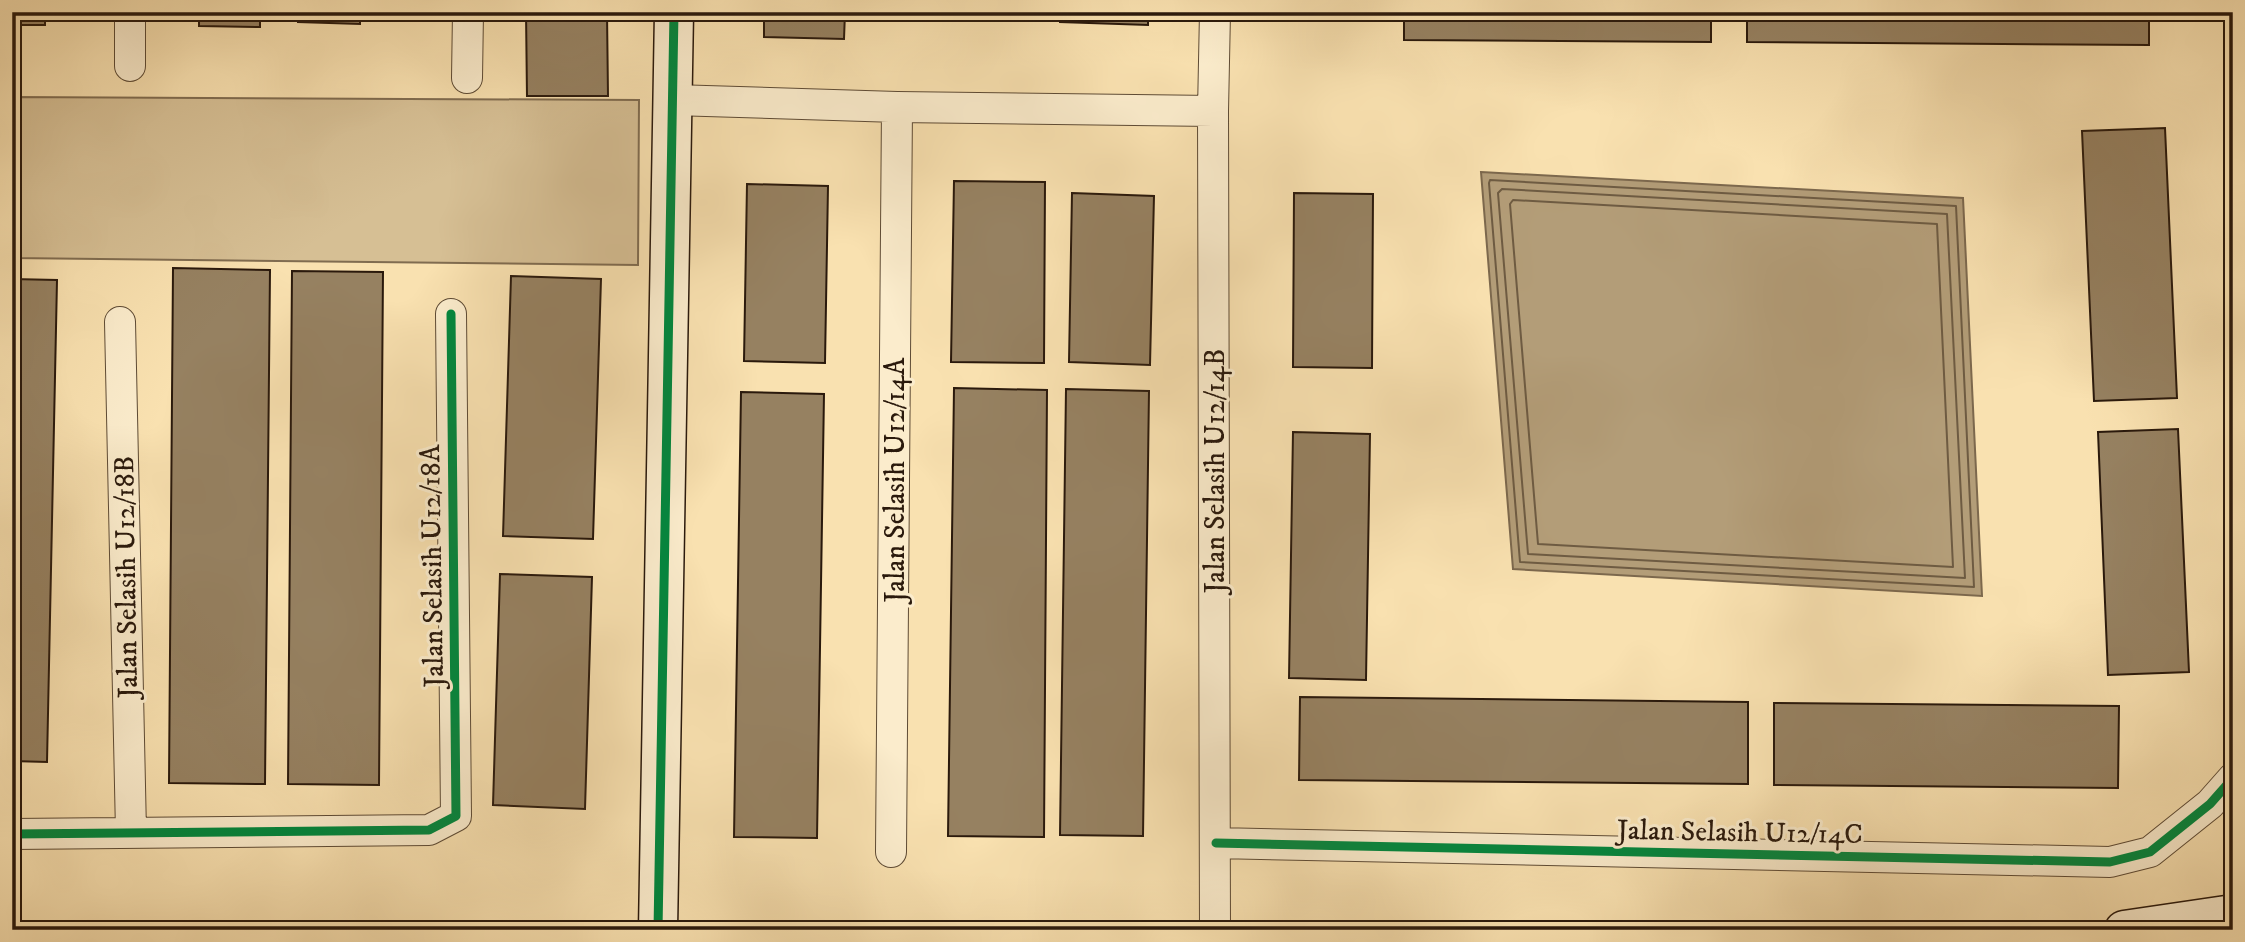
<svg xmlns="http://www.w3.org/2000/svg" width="2245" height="942" font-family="'IM FELL DW Pica',serif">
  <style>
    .green { fill: #d6bf94; stroke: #806c50; stroke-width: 2 }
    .water { fill: #b39d78; stroke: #7c684d; stroke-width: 2 }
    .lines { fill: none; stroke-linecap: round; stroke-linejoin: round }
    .shore { stroke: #6e5b42; stroke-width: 2 }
    .building { fill: #968161; stroke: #2a190c; stroke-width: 2 }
    .street-casing { stroke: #5e4b35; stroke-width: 32 }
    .secondary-casing { stroke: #2a190c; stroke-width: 41 }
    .street { stroke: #fbeccc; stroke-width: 30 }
    .secondary { stroke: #fbeccc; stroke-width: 38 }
    .cycleway-casing { stroke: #fbeccc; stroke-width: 13 }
    .cycleway { stroke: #00873e; stroke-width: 9 }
    .labels { text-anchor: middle; stroke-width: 6; stroke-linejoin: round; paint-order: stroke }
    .street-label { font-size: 28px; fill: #2a190c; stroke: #fbeccc }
  </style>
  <rect width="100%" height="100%" fill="#f9e1b0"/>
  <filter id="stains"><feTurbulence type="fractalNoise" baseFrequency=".00286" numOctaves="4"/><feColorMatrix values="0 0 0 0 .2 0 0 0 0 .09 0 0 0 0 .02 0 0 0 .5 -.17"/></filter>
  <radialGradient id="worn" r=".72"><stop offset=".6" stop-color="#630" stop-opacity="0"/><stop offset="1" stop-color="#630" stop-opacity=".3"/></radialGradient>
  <path class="green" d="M 12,97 L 639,100 L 638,265 L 12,258 Z"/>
  <path class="water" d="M 1481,172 L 1963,198 L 1982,596 L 1513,569 Z"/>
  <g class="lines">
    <path class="shore" d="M 1490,180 L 1956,206 L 1974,587 L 1520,562 L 1489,183 Z
      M 1502,189 L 1947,214 L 1965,578 L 1528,554 L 1498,193 Z
      M 1513,200 L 1937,224 L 1953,567 L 1538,544 L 1510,204 Z"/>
  </g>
  <path class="building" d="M 12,12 L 45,12 L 45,25 L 12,25 Z
    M 199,12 L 260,12 L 260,27 L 199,26 Z
    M 298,12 L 360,12 L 360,24 L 298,22 Z
    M 526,12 L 607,12 L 608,96 L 527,96 Z
    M 764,12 L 845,12 L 844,39 L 764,37 Z
    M 951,12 L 1042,12 L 1042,19 L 951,18 Z
    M 1060,12 L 1148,12 L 1148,25 L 1060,22 Z
    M 1404,12 L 1711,12 L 1711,42 L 1404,40 Z
    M 1747,12 L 2149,12 L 2149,45 L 1747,42 Z
    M 2165,128 L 2177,398 L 2094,401 L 2082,131 Z
    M 954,181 L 1045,182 L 1044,363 L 951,362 Z
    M 747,184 L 828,186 L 825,363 L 744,361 Z
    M 1072,193 L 1154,196 L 1150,365 L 1069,362 Z
    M 1294,193 L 1373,194 L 1372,368 L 1293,367 Z
    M 173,268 L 270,270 L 265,784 L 169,783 Z
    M 292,271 L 383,272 L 379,785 L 288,784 Z
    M 511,276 L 601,279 L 593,539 L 503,536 Z
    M 12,279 L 57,280 L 47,762 L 12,761 Z
    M 954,388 L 1047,390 L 1044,837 L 948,836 Z
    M 1066,389 L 1149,391 L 1143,836 L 1060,835 Z
    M 741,392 L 824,394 L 817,838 L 734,837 Z
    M 2178,429 L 2189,672 L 2108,675 L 2098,432 Z
    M 1293,432 L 1370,434 L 1366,680 L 1289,678 Z
    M 500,574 L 592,577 L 585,809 L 493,805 Z
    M 1300,697 L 1748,702 L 1748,784 L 1299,780 Z
    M 1774,703 L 2119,706 L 2118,788 L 1774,785 Z"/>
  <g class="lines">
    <defs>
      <path id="street" d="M 130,12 L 130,66
        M 467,78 L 468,12
        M 673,100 L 897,107 L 1213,111
        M 120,322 L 131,832
        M 12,834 L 429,830 L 456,816 L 451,314
        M 1216,843 L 2110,862 L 2150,852 L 2210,804 L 2233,778
        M 891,852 L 897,107
        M 1215,930 L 1213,111 L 1215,12"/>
      <path id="secondary" d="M 658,930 L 674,12
        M 2124,930 L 2233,914"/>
    </defs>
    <use href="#street" class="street-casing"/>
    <use href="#secondary" class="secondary-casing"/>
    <use href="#street" class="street"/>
    <use href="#secondary" class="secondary"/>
    <defs>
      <path id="cycleway" d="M 12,834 L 429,830 L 456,816 L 451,314
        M 1216,843 L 2110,862 L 2150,852 L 2210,804 L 2233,778
        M 658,930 L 674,12"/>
    </defs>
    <use href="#cycleway" class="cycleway-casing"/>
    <use href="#cycleway" class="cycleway"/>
  </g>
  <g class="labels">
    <g class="street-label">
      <text transform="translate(1214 471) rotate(-90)" y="10">Jalan Selasih U12/14B</text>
      <text transform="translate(894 480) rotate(-90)" y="10">Jalan Selasih U12/14A</text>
      <text transform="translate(431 566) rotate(-91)" y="10">Jalan Selasih U12/18A</text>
      <text transform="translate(125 577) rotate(-91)" y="10">Jalan Selasih U12/18B</text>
      <text transform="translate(1740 831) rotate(1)" y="10">Jalan Selasih U12/14C</text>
    </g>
  </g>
  <rect width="2245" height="942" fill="none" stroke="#f9e1b0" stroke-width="42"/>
  <rect x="14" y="14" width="2217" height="914" fill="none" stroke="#2a190c" stroke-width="3.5"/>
  <rect x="21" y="21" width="2203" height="900" fill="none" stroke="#2a190c" stroke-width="2"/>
  <rect width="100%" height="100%" filter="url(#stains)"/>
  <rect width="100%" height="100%" fill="url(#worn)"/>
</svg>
